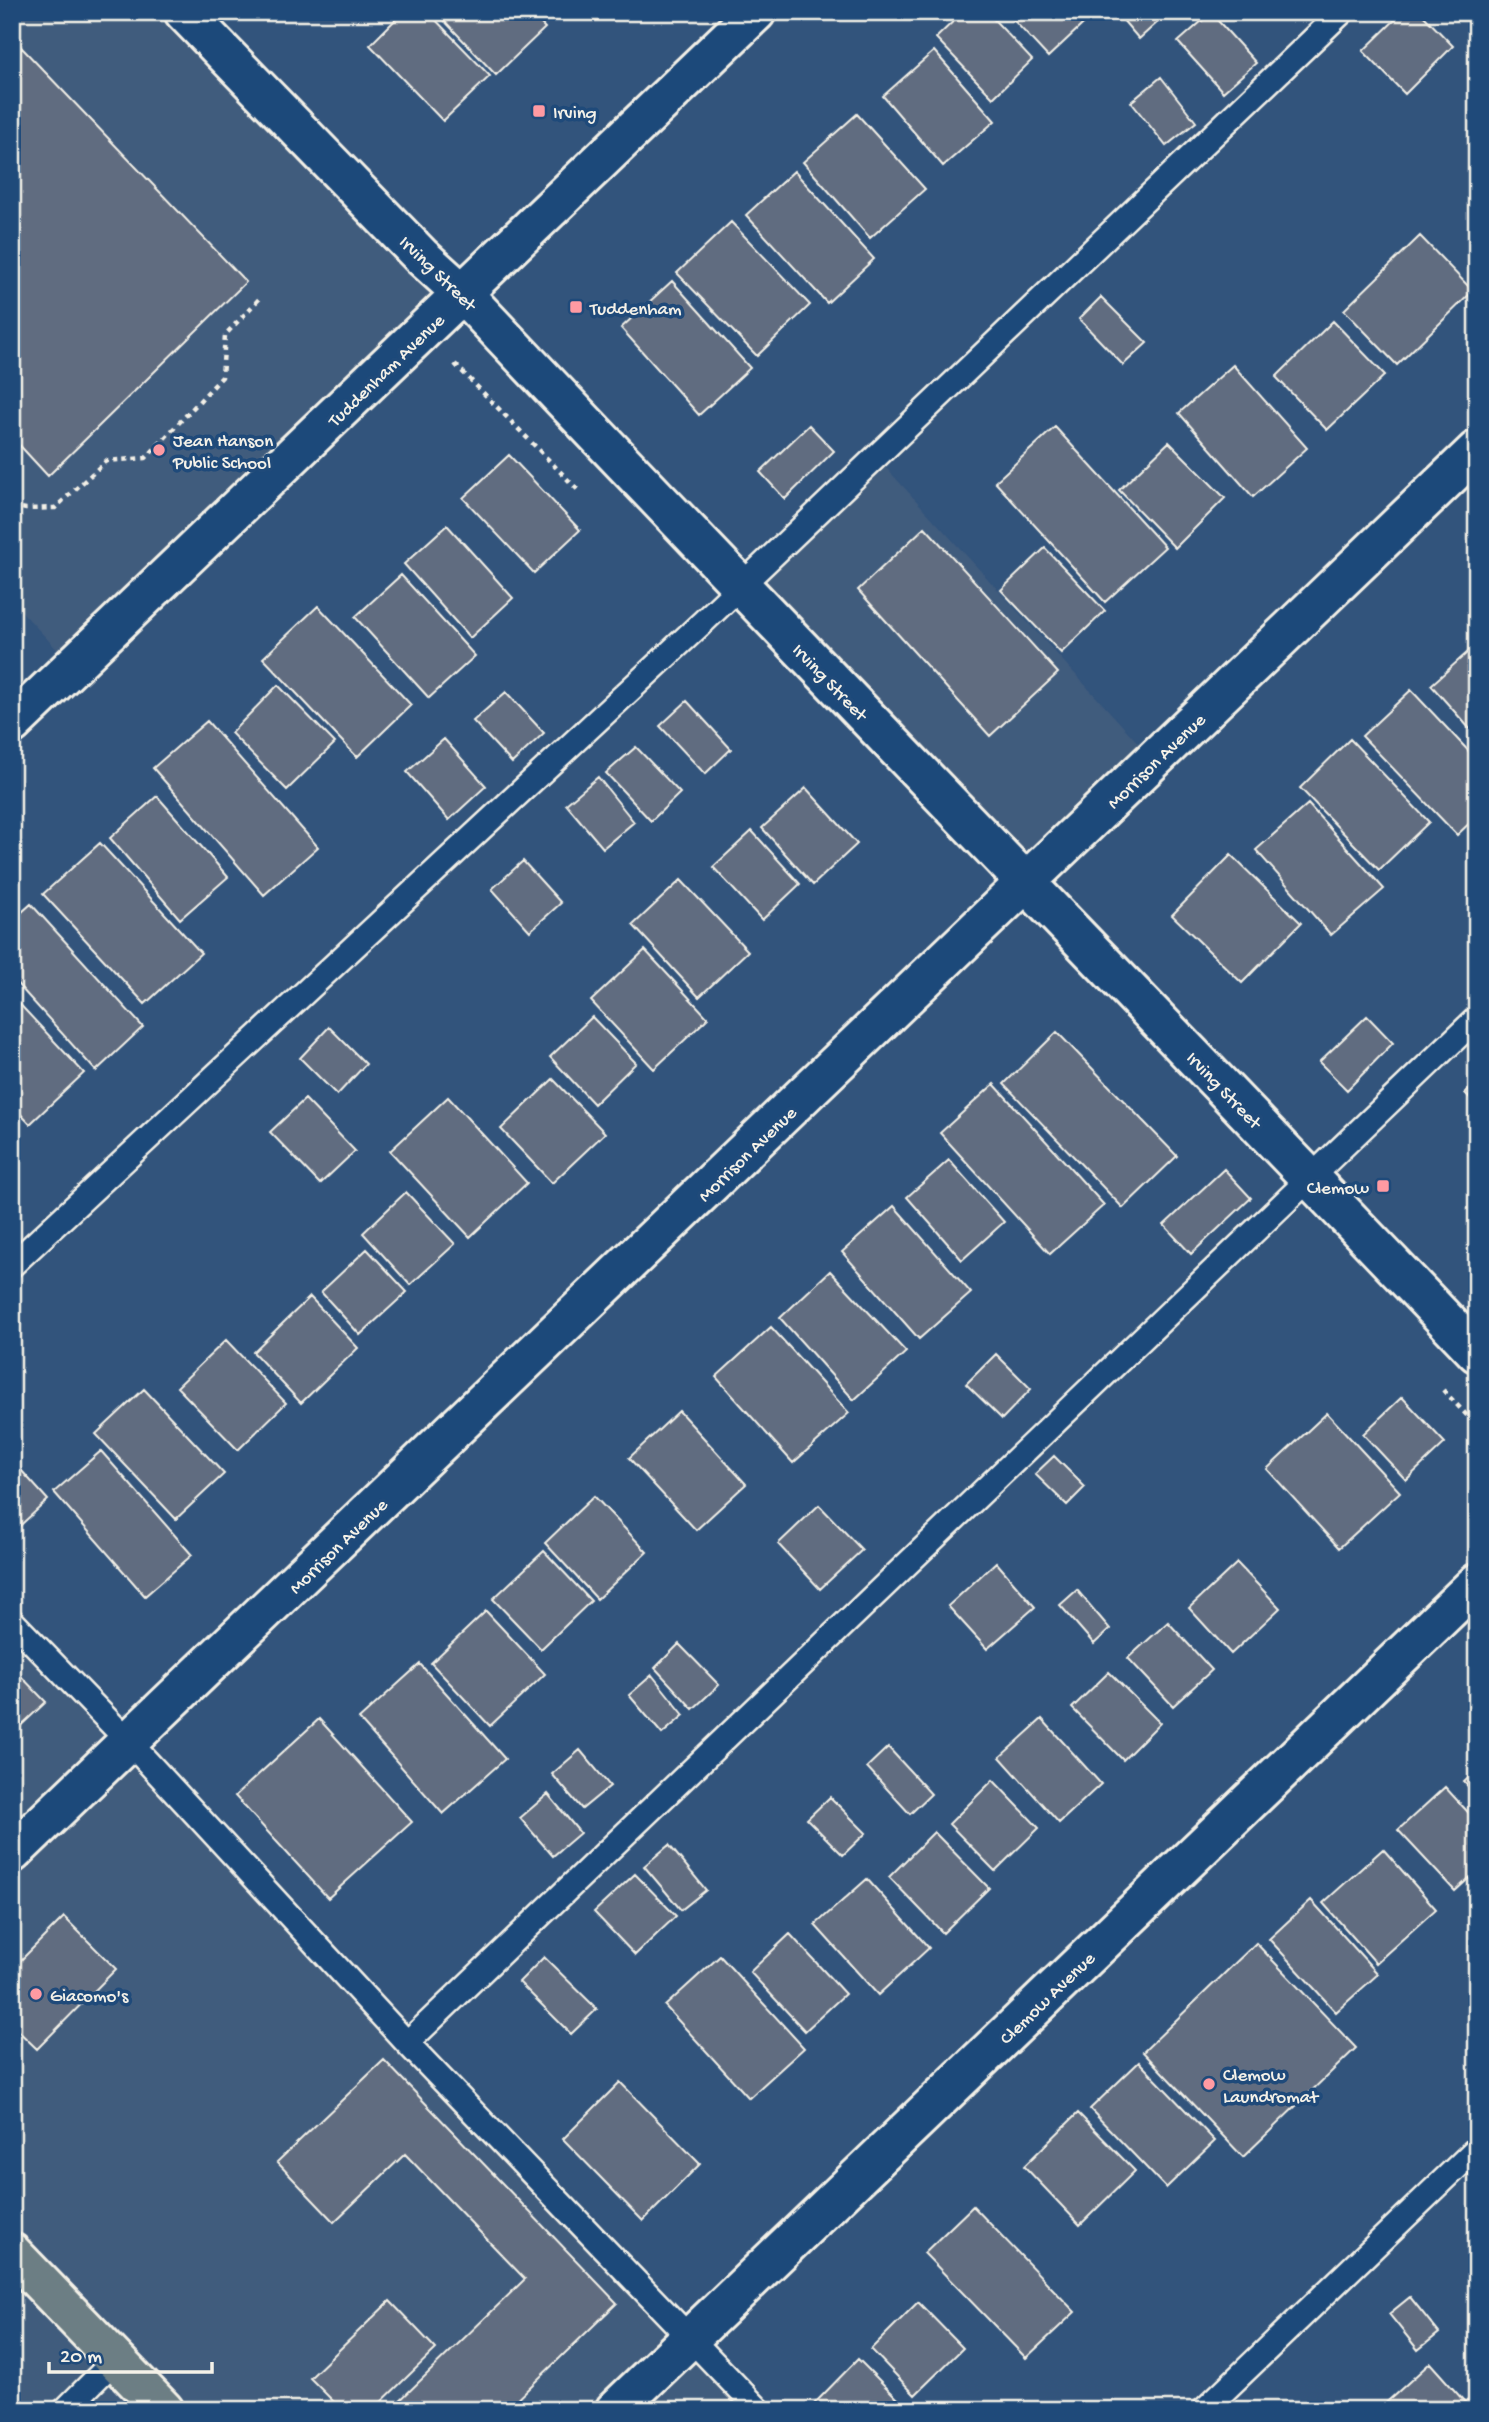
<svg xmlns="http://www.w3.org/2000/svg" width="1489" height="2422" font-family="'Gochi Hand',sans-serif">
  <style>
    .built { fill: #405b7d }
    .building { fill: #606c80; stroke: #f4f1e8; stroke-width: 2 }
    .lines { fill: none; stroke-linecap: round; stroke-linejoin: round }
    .lane-casing { stroke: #f4f1e8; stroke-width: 28 }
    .street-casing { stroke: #f4f1e8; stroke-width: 44 }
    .primary-casing { stroke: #f4f1e8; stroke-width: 44 }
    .path { stroke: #f4f1e8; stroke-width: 4.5; stroke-dasharray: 5 5; stroke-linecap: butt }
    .lane { stroke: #1f4a7a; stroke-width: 23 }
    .street { stroke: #1f4a7a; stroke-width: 38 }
    .primary { stroke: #6c7e84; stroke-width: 38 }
    .poi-dot { fill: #ff9aa2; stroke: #1f4a7a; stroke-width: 2.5 }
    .labels { text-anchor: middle; stroke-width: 7; stroke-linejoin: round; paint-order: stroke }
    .poi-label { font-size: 19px; fill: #f4f1e8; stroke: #1f4a7a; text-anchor: start }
    .street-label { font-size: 19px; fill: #f4f1e8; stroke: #1f4a7a }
  </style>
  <rect width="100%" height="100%" fill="#32547c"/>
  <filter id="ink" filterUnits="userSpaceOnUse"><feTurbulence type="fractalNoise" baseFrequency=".0143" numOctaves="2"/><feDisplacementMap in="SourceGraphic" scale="14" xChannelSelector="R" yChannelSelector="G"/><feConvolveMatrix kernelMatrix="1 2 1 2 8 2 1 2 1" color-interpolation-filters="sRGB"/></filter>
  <g filter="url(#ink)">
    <path class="built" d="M 12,12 L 178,12 L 463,299 L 75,669 L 12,601 Z
      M 878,459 L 1152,758 L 1028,876 L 744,588 Z
      M 12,1614 L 765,2410 L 12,2410 Z"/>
    <path class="building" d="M 403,12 L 428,12 L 490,76 L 443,121 L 370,45 Z
      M 436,12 L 530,12 L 545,28 L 496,75 Z
      M 963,12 L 987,12 L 1032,60 L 993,98 L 936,38 Z
      M 1006,12 L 1096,12 L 1048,57 Z
      M 1116,12 L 1169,12 L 1139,39 Z
      M 1403,12 L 1420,12 L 1453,46 L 1405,94 L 1363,51 Z
      M 1211,13 L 1256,63 L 1223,92 L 1178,42 Z
      M 12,39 L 22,48 L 12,58 Z
      M 22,48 L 246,282 L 48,476 L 12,437 L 12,58 Z
      M 934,51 L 995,121 L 943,166 L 883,96 Z
      M 1161,77 L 1196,122 L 1166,146 L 1131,102 Z
      M 857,114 L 925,189 L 870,238 L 803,162 Z
      M 794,171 L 874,259 L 827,303 L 746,215 Z
      M 731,222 L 810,305 L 757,356 L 677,273 Z
      M 1420,236 L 1473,291 L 1397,365 L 1344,310 Z
      M 672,281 L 750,368 L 699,415 L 621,328 Z
      M 1101,297 L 1147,343 L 1123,365 L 1079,319 Z
      M 1333,321 L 1385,375 L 1327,430 L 1276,377 Z
      M 1233,365 L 1307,448 L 1253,497 L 1179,413 Z
      M 809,425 L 834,451 L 785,499 L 760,472 Z
      M 1055,427 L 1165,547 L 1105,602 L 995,482 Z
      M 1169,442 L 1225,498 L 1175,548 L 1119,490 Z
      M 509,455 L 580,530 L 534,573 L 463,498 Z
      M 447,525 L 513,598 L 470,638 L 404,564 Z
      M 925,527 L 1058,673 L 990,736 L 858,590 Z
      M 1045,548 L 1105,611 L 1061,653 L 1001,590 Z
      M 401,575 L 475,656 L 429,698 L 355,617 Z
      M 318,606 L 411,705 L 357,757 L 263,658 Z
      M 1477,644 L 1477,737 L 1431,685 Z
      M 278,685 L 335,743 L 287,790 L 231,733 Z
      M 1411,690 L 1477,760 L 1477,816 L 1457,835 L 1362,736 Z
      M 506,692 L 544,733 L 512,763 L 473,721 Z
      M 687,701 L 731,749 L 705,774 L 660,726 Z
      M 207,721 L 318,847 L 264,895 L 153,768 Z
      M 444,739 L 486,786 L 449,820 L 407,772 Z
      M 1350,739 L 1429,822 L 1379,870 L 1300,788 Z
      M 636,747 L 680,793 L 651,821 L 606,773 Z
      M 598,777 L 634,822 L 603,848 L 566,804 Z
      M 806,788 L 857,844 L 813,885 L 762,828 Z
      M 157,796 L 228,877 L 180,919 L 110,838 Z
      M 1308,804 L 1384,889 L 1331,935 L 1256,850 Z
      M 752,831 L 800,884 L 762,920 L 713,867 Z
      M 100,843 L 201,953 L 145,1004 L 43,894 Z
      M 1231,855 L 1301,923 L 1242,983 L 1172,915 Z
      M 523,861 L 561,903 L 530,931 L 492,889 Z
      M 681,880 L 748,951 L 699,997 L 633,925 Z
      M 31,904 L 143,1027 L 96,1071 L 12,978 L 12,921 Z
      M 645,950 L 708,1018 L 654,1069 L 591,1001 Z
      M 12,996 L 84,1073 L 30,1124 L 12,1105 Z
      M 1367,1016 L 1393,1043 L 1347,1090 L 1319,1062 Z
      M 592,1017 L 636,1063 L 594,1104 L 550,1057 Z
      M 329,1027 L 366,1064 L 337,1095 L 300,1058 Z
      M 1057,1032 L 1177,1156 L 1123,1208 L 1004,1084 Z
      M 553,1079 L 605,1133 L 552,1183 L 501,1129 Z
      M 1477,1082 L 1477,1105 L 1465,1093 Z
      M 994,1084 L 1104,1205 L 1050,1254 L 940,1133 Z
      M 448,1097 L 527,1183 L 470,1237 L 390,1151 Z
      M 305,1099 L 355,1151 L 320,1184 L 270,1132 Z
      M 949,1160 L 1004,1222 L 962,1260 L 907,1197 Z
      M 1224,1169 L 1251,1198 L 1191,1254 L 1164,1225 Z
      M 406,1192 L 455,1244 L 410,1285 L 363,1233 Z
      M 894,1206 L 971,1293 L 919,1339 L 842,1252 Z
      M 367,1249 L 407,1292 L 360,1335 L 321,1292 Z
      M 830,1271 L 906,1352 L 854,1400 L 780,1318 Z
      M 310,1297 L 358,1348 L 301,1403 L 253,1352 Z
      M 771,1327 L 849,1413 L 793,1463 L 716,1377 Z
      M 226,1340 L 286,1403 L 238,1450 L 177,1387 Z
      M 996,1354 L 1031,1389 L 1002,1419 L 966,1384 Z
      M 144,1389 L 224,1474 L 176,1519 L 96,1434 Z
      M 1402,1397 L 1445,1443 L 1406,1480 L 1363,1434 Z
      M 679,1411 L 746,1484 L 696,1530 L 629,1458 Z
      M 1327,1413 L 1400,1492 L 1339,1548 L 1267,1469 Z
      M 101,1451 L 192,1555 L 145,1596 L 54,1492 Z
      M 1054,1456 L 1085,1487 L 1067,1505 L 1035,1474 Z
      M 12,1460 L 48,1500 L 12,1533 Z
      M 594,1496 L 647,1552 L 597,1599 L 545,1543 Z
      M 819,1505 L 862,1550 L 820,1589 L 778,1544 Z
      M 544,1551 L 591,1601 L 541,1649 L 493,1599 Z
      M 996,1562 L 1035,1607 L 987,1649 L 948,1606 Z
      M 1237,1563 L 1280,1608 L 1231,1654 L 1189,1608 Z
      M 1077,1590 L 1110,1629 L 1094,1644 L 1060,1605 Z
      M 486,1611 L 545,1674 L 490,1726 L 431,1663 Z
      M 1168,1622 L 1212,1670 L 1173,1706 L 1128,1658 Z
      M 679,1644 L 719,1685 L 693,1709 L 655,1668 Z
      M 420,1664 L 505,1759 L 443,1814 L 359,1719 Z
      M 12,1667 L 46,1702 L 12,1734 Z
      M 1109,1672 L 1160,1723 L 1123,1760 L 1072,1708 Z
      M 652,1675 L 684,1715 L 662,1734 L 629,1695 Z
      M 319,1719 L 412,1822 L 328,1898 L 235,1796 Z
      M 1042,1719 L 1101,1784 L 1059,1823 L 1000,1757 Z
      M 888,1747 L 931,1794 L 910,1814 L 867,1767 Z
      M 580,1750 L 610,1786 L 582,1809 L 552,1774 Z
      M 1477,1770 L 1477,1796 L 1464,1782 Z
      M 993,1780 L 1039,1828 L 995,1871 L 949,1824 Z
      M 1445,1787 L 1477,1822 L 1477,1871 L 1455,1891 L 1398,1830 Z
      M 548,1794 L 580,1833 L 553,1856 L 520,1818 Z
      M 830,1797 L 866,1833 L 843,1855 L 807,1819 Z
      M 934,1832 L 989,1888 L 943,1933 L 889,1877 Z
      M 669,1845 L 706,1890 L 681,1910 L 644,1866 Z
      M 1383,1849 L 1436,1909 L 1376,1963 L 1323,1903 Z
      M 635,1874 L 676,1916 L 635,1955 L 594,1912 Z
      M 867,1879 L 929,1948 L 878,1995 L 815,1925 Z
      M 1311,1900 L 1378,1974 L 1336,2012 L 1269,1939 Z
      M 64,1917 L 116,1969 L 37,2049 L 12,2025 L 12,1969 Z
      M 790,1934 L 845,1994 L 805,2031 L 750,1972 Z
      M 1256,1943 L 1356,2048 L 1243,2157 L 1143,2052 Z
      M 720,1956 L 804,2048 L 749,2098 L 665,2006 Z
      M 544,1957 L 597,2009 L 571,2034 L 519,1982 Z
      M 384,2060 L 617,2303 L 506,2410 L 390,2410 L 525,2279 L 405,2154 L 334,2222 L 277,2162 Z
      M 1139,2062 L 1215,2141 L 1166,2188 L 1090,2109 Z
      M 620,2082 L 700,2164 L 643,2221 L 563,2139 Z
      M 1078,2113 L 1135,2171 L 1080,2225 L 1024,2166 Z
      M 973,2206 L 1075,2312 L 1026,2358 L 924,2253 Z
      M 1410,2297 L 1439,2333 L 1418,2350 L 1389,2314 Z
      M 390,2301 L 436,2349 L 373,2410 L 342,2410 L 310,2378 Z
      M 918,2302 L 963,2348 L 915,2395 L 871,2349 Z
      M 858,2359 L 909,2410 L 814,2410 L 811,2407 Z
      M 1430,2363 L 1472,2410 L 1378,2410 Z"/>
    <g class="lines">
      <defs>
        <path id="lane" d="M 12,1265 L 704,621 L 1342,12
          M 12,1621 L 130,1743 L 407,2043 L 759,2410
          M 407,2043 L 1477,1018
          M 65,2410 L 116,2359
          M 1204,2410 L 1477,2148"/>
        <path id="street" d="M 184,12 L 421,256 L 463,294 C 798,649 1140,999 1477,1353
          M 12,724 L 756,12
          M 12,1853 L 1477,450
          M 615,2410 L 1477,1583"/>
        <path id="primary" d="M 12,2253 L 164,2410"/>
      </defs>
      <use href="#lane" class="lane-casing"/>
      <use href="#street" class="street-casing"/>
      <use href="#primary" class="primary-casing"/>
      <path class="path" d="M 455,364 L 578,490
        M 12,506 L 26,509 L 55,508 L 106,461 L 146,458 L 222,377 L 225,335 L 261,297
        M 1443,1390 L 1477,1426"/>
      <use href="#lane" class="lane"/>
      <use href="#street" class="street"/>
      <use href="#primary" class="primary"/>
    </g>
  </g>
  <g class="poi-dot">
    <rect x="532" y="104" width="14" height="14" rx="3.5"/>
    <rect x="569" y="300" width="14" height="14" rx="3.5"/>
    <circle cx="159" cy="450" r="7"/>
    <rect x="1376" y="1179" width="14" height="14" rx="3.5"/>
    <circle cx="36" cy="1994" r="7"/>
    <circle cx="1209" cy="2084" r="7"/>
  </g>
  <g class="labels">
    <g class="poi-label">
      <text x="553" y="118">Irving</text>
      <text x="590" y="314">Tuddenham</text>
      <text x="173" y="446">Jean Hanson<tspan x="173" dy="22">Public School</tspan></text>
      <text x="1369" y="1193" text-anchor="end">Clemow</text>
      <text x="50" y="2001">Giacomo's</text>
      <text x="1223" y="2080">Clemow<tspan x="1223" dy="22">Laundromat</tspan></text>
    </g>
    <g class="street-label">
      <text transform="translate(439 272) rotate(44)" y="7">Irving Street</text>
      <text transform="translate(385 369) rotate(-44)" y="7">Tuddenham Avenue</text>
      <text transform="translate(831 681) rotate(46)" y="7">Irving Street</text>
      <text transform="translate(1155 760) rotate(-44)" y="7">Morrison Avenue</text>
      <text transform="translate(1225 1089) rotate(46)" y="7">Irving Street</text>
      <text transform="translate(746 1153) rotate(-44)" y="7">Morrison Avenue</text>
      <text transform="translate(337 1545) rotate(-44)" y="7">Morrison Avenue</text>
      <text transform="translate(1046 1997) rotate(-44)" y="7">Clemow Avenue</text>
    </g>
  </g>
  <rect width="1489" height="2422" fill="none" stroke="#1f4a7a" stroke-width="42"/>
  <rect x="21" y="21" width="1447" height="2380" fill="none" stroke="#f4f1e8" stroke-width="2.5" filter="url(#ink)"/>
  <path d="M49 2362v10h163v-10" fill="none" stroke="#f4f1e8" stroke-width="3.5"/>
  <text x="60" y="2362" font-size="21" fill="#f4f1e8" stroke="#1f4a7a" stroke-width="5" paint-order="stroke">20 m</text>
</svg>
